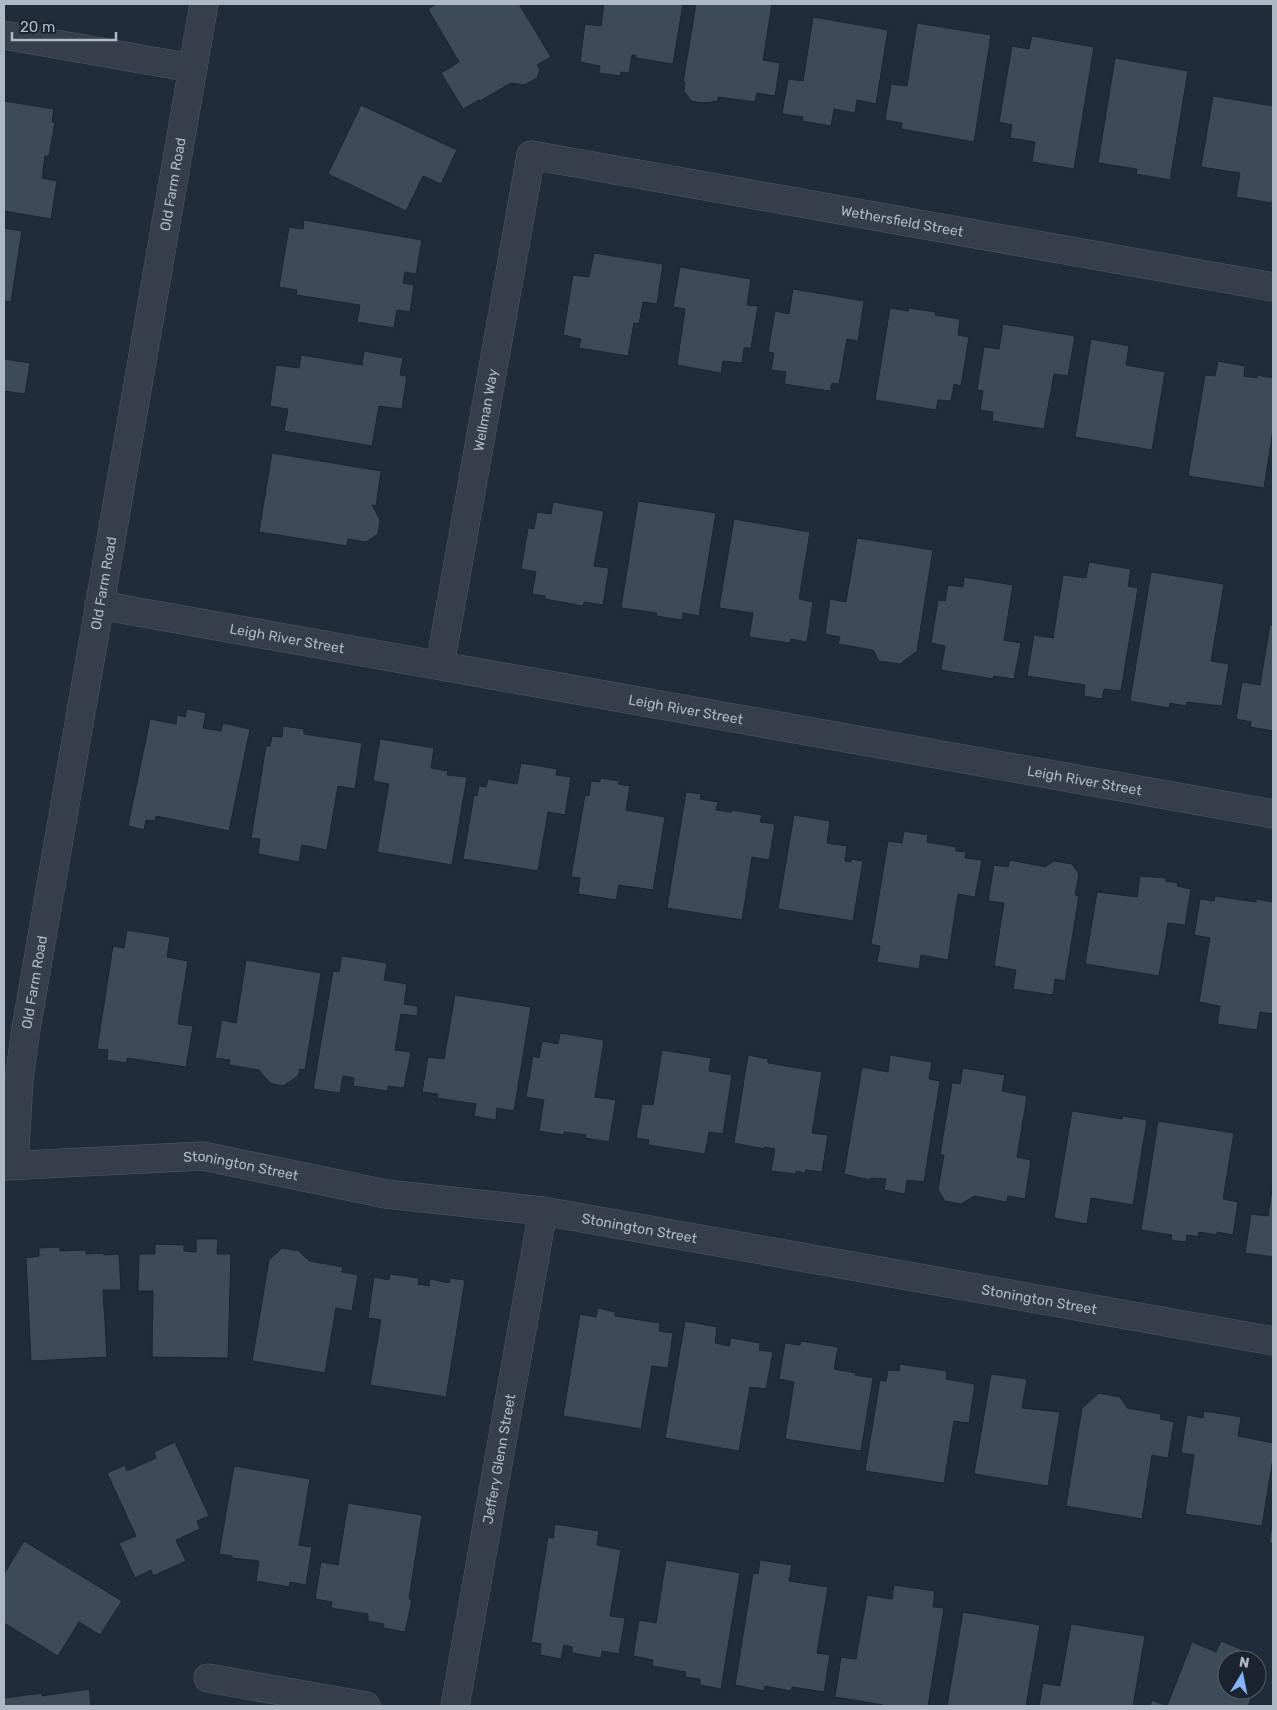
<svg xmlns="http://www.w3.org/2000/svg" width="1277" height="1710" font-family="Rubik,sans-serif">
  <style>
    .building { fill: #3d4b59; stroke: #1c2531 }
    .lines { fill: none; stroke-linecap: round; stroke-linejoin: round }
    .minor-casing { stroke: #525c68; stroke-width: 29 }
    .minor { stroke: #353e4a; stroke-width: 28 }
    .labels { text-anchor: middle; stroke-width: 4.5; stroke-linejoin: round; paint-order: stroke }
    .street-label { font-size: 14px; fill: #afb9c6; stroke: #1a232e }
  </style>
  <rect width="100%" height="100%" fill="#212c3a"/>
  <path class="building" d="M 436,4 L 519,4 L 551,57 L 537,65 L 540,69 L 537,78 L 524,85 L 511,83 L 480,101 L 479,100 L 463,109 L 441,73 L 459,62 L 428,9 Z
    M 604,4 L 683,4 L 673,64 L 636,58 L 636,55 L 632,55 L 629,73 L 621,72 L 620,76 L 599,73 L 600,66 L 580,62 L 585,24 L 601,26 Z
    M 696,4 L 772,4 L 763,60 L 780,63 L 775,96 L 757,93 L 755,102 L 718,97 L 718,101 L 703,103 L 691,101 L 684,91 L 685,82 L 683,82 Z
    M 813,17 L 888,30 L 876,104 L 857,100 L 855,113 L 834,109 L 831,126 L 802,121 L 803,117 L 782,114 L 788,79 L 803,81 Z
    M 917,23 L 991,35 L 974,142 L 901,129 L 902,123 L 885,120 L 891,84 L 907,86 Z
    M 1032,36 L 1094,47 L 1074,169 L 1032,162 L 1035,142 L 1010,138 L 1012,125 L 999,122 L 1012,46 L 1029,49 Z
    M 1115,58 L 1188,71 L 1170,180 L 1136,174 L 1137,169 L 1098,163 Z
    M 1213,96 L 1273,106 L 1273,193 L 1272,203 L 1236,197 L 1240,173 L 1201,167 Z
    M 4,101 L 54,109 L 52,122 L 55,123 L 49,156 L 45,156 L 42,178 L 57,181 L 51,219 L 4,211 Z
    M 361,105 L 457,150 L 441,184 L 423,176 L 406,211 L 328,174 Z
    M 304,220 L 422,240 L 416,274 L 405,272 L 403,283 L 414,285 L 410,312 L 397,310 L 394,328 L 357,322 L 360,305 L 296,295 L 297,290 L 279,287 L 289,227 L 303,229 Z
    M 4,228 L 22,231 L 11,302 L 4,301 Z
    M 594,253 L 663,264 L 657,304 L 643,302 L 639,324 L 634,323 L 628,356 L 579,348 L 581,339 L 563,335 L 573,275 L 589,277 Z
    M 680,267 L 751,279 L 747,305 L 758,306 L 751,348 L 744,348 L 742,363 L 723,361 L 721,373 L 677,365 L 685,309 L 673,307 Z
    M 793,289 L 864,301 L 858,341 L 847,339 L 839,384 L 832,383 L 830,391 L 784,384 L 786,372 L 771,370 L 774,353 L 768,352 L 775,311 L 789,314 Z
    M 890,308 L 908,311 L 909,308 L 936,312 L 935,315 L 960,319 L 958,335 L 969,337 L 961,386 L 954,384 L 951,401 L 938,400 L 936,410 L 875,400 Z
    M 1003,324 L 1075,336 L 1068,376 L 1054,374 L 1044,429 L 992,421 L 993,412 L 980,410 L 983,391 L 977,390 L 984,347 L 999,349 Z
    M 1091,339 L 1129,346 L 1126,365 L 1165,372 L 1152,450 L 1075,437 Z
    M 364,351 L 403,358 L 400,375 L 407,376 L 402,409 L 379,406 L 372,446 L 284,431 L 288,409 L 270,406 L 276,365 L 299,368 L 301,355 L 362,365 Z
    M 4,359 L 30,363 L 25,394 L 4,391 Z
    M 1218,361 L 1245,366 L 1244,376 L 1257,378 L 1257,375 L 1273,378 L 1273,430 L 1264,488 L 1188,476 L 1205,375 L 1215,376 Z
    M 272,453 L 381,471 L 376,506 L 372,505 L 380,520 L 378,534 L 366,542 L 348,539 L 347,546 L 259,532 Z
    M 638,501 L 716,513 L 699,616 L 683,613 L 682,620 L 656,616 L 657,613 L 621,608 Z
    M 553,502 L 604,511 L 594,566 L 609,568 L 603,605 L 584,602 L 583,606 L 545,599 L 545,596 L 532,594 L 536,572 L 521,569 L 528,528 L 534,529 L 537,512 L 551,514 Z
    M 734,519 L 810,532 L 799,599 L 813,602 L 807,642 L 791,639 L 790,643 L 749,637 L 753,613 L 719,608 Z
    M 857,538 L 933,550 L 917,651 L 900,664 L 879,661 L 873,650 L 838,644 L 840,637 L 825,634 L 830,599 L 846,602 Z
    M 1089,562 L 1131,569 L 1128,586 L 1138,588 L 1121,691 L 1104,689 L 1102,699 L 1084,696 L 1085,685 L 1027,676 L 1034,635 L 1053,638 L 1063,575 L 1086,578 Z
    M 1151,572 L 1224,584 L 1211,661 L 1229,664 L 1222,706 L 1187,702 L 1186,706 L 1170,703 L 1169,708 L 1130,701 Z
    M 964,577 L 1013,585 L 1004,640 L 1021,643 L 1014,679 L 994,676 L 993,679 L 941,670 L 945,646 L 931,643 L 938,600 L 945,601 L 948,585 L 963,587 Z
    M 1270,625 L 1273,625 L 1273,731 L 1250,727 L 1251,722 L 1236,719 L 1242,682 L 1260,685 Z
    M 187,709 L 206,713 L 203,728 L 221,731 L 223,723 L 250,729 L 229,831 L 156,816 L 155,821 L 146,820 L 144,830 L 128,826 L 150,719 L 176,724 L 177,715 L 185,717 Z
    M 283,726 L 304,729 L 304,734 L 362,743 L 355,789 L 338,786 L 327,850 L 302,845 L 299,862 L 258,854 L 260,839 L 251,838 L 266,746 L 270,746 L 272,736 L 282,737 Z
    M 380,739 L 434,748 L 431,768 L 448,771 L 447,775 L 467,777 L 452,865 L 377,852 L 389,784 L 373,781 Z
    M 521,763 L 557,769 L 556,775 L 571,777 L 565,815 L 548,812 L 538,871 L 463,859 L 474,795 L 477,796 L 479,786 L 486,787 L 488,779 L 517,784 Z
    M 600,778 L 619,781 L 618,784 L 630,786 L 626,810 L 665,817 L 653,890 L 619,885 L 616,900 L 578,894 L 580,878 L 571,877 L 585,795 L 589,796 L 591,781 L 600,782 Z
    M 686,792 L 701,794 L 700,799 L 718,802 L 716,810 L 731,812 L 732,810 L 762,815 L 760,822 L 775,824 L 769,860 L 752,857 L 742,920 L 667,908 Z
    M 794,815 L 830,821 L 827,843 L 847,846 L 845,861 L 851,862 L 851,859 L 863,861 L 853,921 L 778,909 Z
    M 904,831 L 928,835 L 927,842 L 956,847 L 956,851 L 966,852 L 965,858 L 982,860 L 975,897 L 958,894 L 948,960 L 921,955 L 919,969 L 877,962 L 880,946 L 871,944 L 888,841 L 902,843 Z
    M 1010,860 L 1045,867 L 1054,861 L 1072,864 L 1079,874 L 1075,895 L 1079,896 L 1065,981 L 1055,979 L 1053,995 L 1013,989 L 1016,970 L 994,966 L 1004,903 L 988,901 L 994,865 L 1008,867 Z
    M 1140,876 L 1166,878 L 1166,881 L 1178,883 L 1177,886 L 1191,889 L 1185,925 L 1168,923 L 1159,976 L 1085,964 L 1097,892 L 1137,897 Z
    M 1215,896 L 1256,902 L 1256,899 L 1273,902 L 1273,1014 L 1260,1012 L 1257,1030 L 1217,1024 L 1220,1006 L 1199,1002 L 1210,938 L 1194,935 L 1200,899 L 1214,901 Z
    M 127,930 L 170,937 L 167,957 L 188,961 L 178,1024 L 193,1026 L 186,1067 L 127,1058 L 127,1063 L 107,1060 L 108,1050 L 97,1049 L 113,946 L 124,948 Z
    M 342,956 L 387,963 L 384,980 L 407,984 L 404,1004 L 418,1006 L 417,1016 L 401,1014 L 395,1050 L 411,1052 L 404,1088 L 388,1086 L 388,1091 L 353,1086 L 354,1078 L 343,1076 L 340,1093 L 313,1089 L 333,971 L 339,972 Z
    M 246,960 L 321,973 L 305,1070 L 300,1069 L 298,1076 L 283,1086 L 270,1083 L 259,1070 L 229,1065 L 230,1060 L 215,1058 L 222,1020 L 236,1023 Z
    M 455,995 L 531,1007 L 514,1111 L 497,1108 L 496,1120 L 474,1116 L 476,1104 L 437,1098 L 438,1094 L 422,1092 L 428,1057 L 444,1059 Z
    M 560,1033 L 604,1040 L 595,1097 L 616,1100 L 609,1142 L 585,1138 L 586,1135 L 564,1132 L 564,1135 L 539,1131 L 544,1100 L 526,1097 L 533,1056 L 539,1058 L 542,1041 L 558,1044 Z
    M 662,1050 L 711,1058 L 709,1071 L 732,1075 L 723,1134 L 709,1132 L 705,1154 L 648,1145 L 649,1140 L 636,1138 L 642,1104 L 653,1105 Z
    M 748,1055 L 768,1059 L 768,1063 L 822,1072 L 812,1133 L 828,1135 L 822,1172 L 806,1170 L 805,1173 L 796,1171 L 796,1174 L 771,1171 L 775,1149 L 764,1147 L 764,1149 L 734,1143 Z
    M 890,1055 L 932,1062 L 929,1079 L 940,1081 L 924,1182 L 907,1180 L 905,1194 L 884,1190 L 886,1179 L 871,1178 L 870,1180 L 844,1174 L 862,1067 L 888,1072 Z
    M 963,1068 L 1005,1075 L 1002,1091 L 1027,1096 L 1017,1157 L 1031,1160 L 1025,1199 L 1008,1196 L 1007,1202 L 974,1196 L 961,1204 L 945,1201 L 938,1190 L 944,1155 L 940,1154 L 952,1083 L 960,1084 Z
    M 1072,1111 L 1122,1119 L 1123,1116 L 1147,1120 L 1133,1205 L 1091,1198 L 1087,1224 L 1054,1218 Z
    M 1158,1121 L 1234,1133 L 1223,1199 L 1238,1202 L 1233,1235 L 1217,1232 L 1216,1235 L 1199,1232 L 1198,1237 L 1187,1235 L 1186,1242 L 1171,1240 L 1172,1235 L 1141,1230 Z
    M 1273,1183 L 1273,1257 L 1245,1253 L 1251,1214 L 1268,1216 Z
    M 196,1239 L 218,1239 L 217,1254 L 231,1254 L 228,1358 L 152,1357 L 153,1291 L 138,1291 L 139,1254 L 155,1254 L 155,1244 L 184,1245 L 184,1251 L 196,1252 Z
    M 60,1247 L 60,1251 L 86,1250 L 86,1254 L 103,1253 L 104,1255 L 119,1254 L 121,1290 L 103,1290 L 107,1357 L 31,1361 L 26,1258 L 39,1256 L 39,1248 Z
    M 282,1248 L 299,1251 L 309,1261 L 343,1267 L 342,1272 L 358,1275 L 352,1311 L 336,1308 L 325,1373 L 252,1361 L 269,1260 Z
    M 390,1274 L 419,1278 L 418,1284 L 429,1286 L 430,1279 L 449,1283 L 450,1278 L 465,1280 L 446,1397 L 370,1385 L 381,1320 L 368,1318 L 374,1277 L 389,1280 Z
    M 598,1308 L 615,1312 L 615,1316 L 660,1323 L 659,1331 L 673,1333 L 668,1368 L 652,1366 L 641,1429 L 563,1416 L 580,1314 L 596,1317 Z
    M 685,1321 L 717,1327 L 715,1343 L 729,1346 L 731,1338 L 760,1343 L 759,1350 L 773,1352 L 766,1389 L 750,1387 L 739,1451 L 665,1438 Z
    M 801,1341 L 838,1347 L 834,1369 L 856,1373 L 855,1375 L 873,1378 L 861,1451 L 785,1439 L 794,1382 L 779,1379 L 785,1343 L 800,1345 Z
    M 900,1364 L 947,1371 L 946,1379 L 975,1384 L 969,1423 L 954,1421 L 944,1483 L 865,1471 L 880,1380 L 886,1381 L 888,1370 L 899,1371 Z
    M 991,1374 L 1027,1379 L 1022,1408 L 1060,1412 L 1048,1486 L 974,1474 Z
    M 1099,1393 L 1120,1397 L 1127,1408 L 1161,1414 L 1160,1419 L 1174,1422 L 1168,1458 L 1152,1455 L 1142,1519 L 1066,1506 L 1082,1408 Z
    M 1204,1411 L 1241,1417 L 1238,1436 L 1273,1443 L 1273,1458 L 1262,1526 L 1185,1514 L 1194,1455 L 1181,1453 L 1187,1415 L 1203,1418 Z
    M 175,1442 L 209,1516 L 197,1521 L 200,1529 L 176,1540 L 186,1561 L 153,1576 L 151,1570 L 135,1578 L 119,1543 L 136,1536 L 107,1473 L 125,1465 L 127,1471 L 156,1458 L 154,1452 Z
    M 234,1466 L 310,1479 L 299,1545 L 312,1547 L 306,1585 L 290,1582 L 289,1587 L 256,1581 L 259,1561 L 232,1558 L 232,1556 L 219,1554 Z
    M 348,1503 L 422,1515 L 409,1599 L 412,1600 L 405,1632 L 383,1628 L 384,1624 L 368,1621 L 368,1614 L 331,1608 L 332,1602 L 315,1599 L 321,1562 L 338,1565 Z
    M 1273,1518 L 1273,1543 L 1269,1543 Z
    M 555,1524 L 599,1531 L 597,1545 L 621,1550 L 610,1616 L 625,1618 L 619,1654 L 602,1651 L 601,1658 L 572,1653 L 572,1647 L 564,1645 L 561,1659 L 540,1655 L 541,1644 L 531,1642 L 548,1537 L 553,1538 Z
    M 24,1541 L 122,1601 L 100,1635 L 79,1622 L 58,1656 L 4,1623 L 4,1574 Z
    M 666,1560 L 740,1573 L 721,1689 L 700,1685 L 700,1679 L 685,1677 L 686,1672 L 652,1666 L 653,1660 L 633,1656 L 639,1620 L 656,1623 Z
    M 760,1560 L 792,1565 L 789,1581 L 828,1587 L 817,1653 L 830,1655 L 824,1692 L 792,1687 L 791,1691 L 765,1686 L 764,1691 L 735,1685 L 753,1573 L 758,1574 Z
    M 894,1585 L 935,1591 L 933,1607 L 944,1608 L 928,1706 L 883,1706 L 883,1705 L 835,1697 L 841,1657 L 856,1659 L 867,1595 L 892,1599 Z
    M 963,1612 L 1040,1625 L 1026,1706 L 947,1706 Z
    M 1071,1624 L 1145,1636 L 1133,1706 L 1039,1706 L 1043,1683 L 1060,1686 Z
    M 1221,1641 L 1260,1657 L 1257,1666 L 1257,1660 L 1227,1660 L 1227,1690 L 1255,1690 L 1248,1706 L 1150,1706 L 1152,1700 L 1167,1706 L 1192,1642 L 1216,1652 Z
    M 89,1689 L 91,1706 L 4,1706 L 4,1698 L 42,1693 L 42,1696 Z"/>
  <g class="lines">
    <defs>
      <g id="minor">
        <path d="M 4,35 L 192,68"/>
        <path id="s1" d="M 99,605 L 1273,814"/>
        <path id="s2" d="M 440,665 L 531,155 L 1273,287"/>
        <path id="s3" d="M 14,1165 L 19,1079 L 26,1029 L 204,4"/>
        <path id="s4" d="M 4,1166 L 203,1156 L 386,1194 L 543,1211 L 1273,1341"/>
        <path d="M 208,1678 L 366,1706"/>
        <path id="s5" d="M 455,1706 L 543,1211"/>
      </g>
    </defs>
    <use href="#minor" class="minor-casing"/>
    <use href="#minor" class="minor"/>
  </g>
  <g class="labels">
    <g class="street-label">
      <text dy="5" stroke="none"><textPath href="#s3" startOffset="994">Old Farm Road</textPath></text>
      <text dy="5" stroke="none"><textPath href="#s2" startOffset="895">Wethersfield Street</textPath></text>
      <text dy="5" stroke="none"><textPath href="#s2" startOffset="259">Wellman Way</textPath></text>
      <text dy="5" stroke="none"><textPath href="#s3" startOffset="589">Old Farm Road</textPath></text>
      <text dy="5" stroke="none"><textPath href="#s1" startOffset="191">Leigh River Street</textPath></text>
      <text dy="5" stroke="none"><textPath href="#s1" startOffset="596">Leigh River Street</textPath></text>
      <text dy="5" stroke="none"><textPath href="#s1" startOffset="1001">Leigh River Street</textPath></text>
      <text dy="5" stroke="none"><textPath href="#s3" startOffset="184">Old Farm Road</textPath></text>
      <text dy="5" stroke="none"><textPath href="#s4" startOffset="238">Stonington Street</textPath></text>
      <text dy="5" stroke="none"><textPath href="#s4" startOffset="642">Stonington Street</textPath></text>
      <text dy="5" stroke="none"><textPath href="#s4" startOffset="1048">Stonington Street</textPath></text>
      <text dy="5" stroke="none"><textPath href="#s5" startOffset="251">Jeffery Glenn Street</textPath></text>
    </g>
  </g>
  <rect width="1277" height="1710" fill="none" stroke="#afb9c6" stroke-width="10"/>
  <g transform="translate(1242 1675) rotate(10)"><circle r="24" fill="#1a232e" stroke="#565f6b"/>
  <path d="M0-4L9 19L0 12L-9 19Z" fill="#82b4f9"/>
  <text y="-8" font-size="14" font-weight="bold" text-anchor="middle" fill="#afb9c6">N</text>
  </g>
  <path d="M12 32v8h104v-8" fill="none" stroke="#afb9c6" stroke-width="2.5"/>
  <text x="20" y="32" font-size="15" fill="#afb9c6" stroke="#1a232e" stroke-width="4" paint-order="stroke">20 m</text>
</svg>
